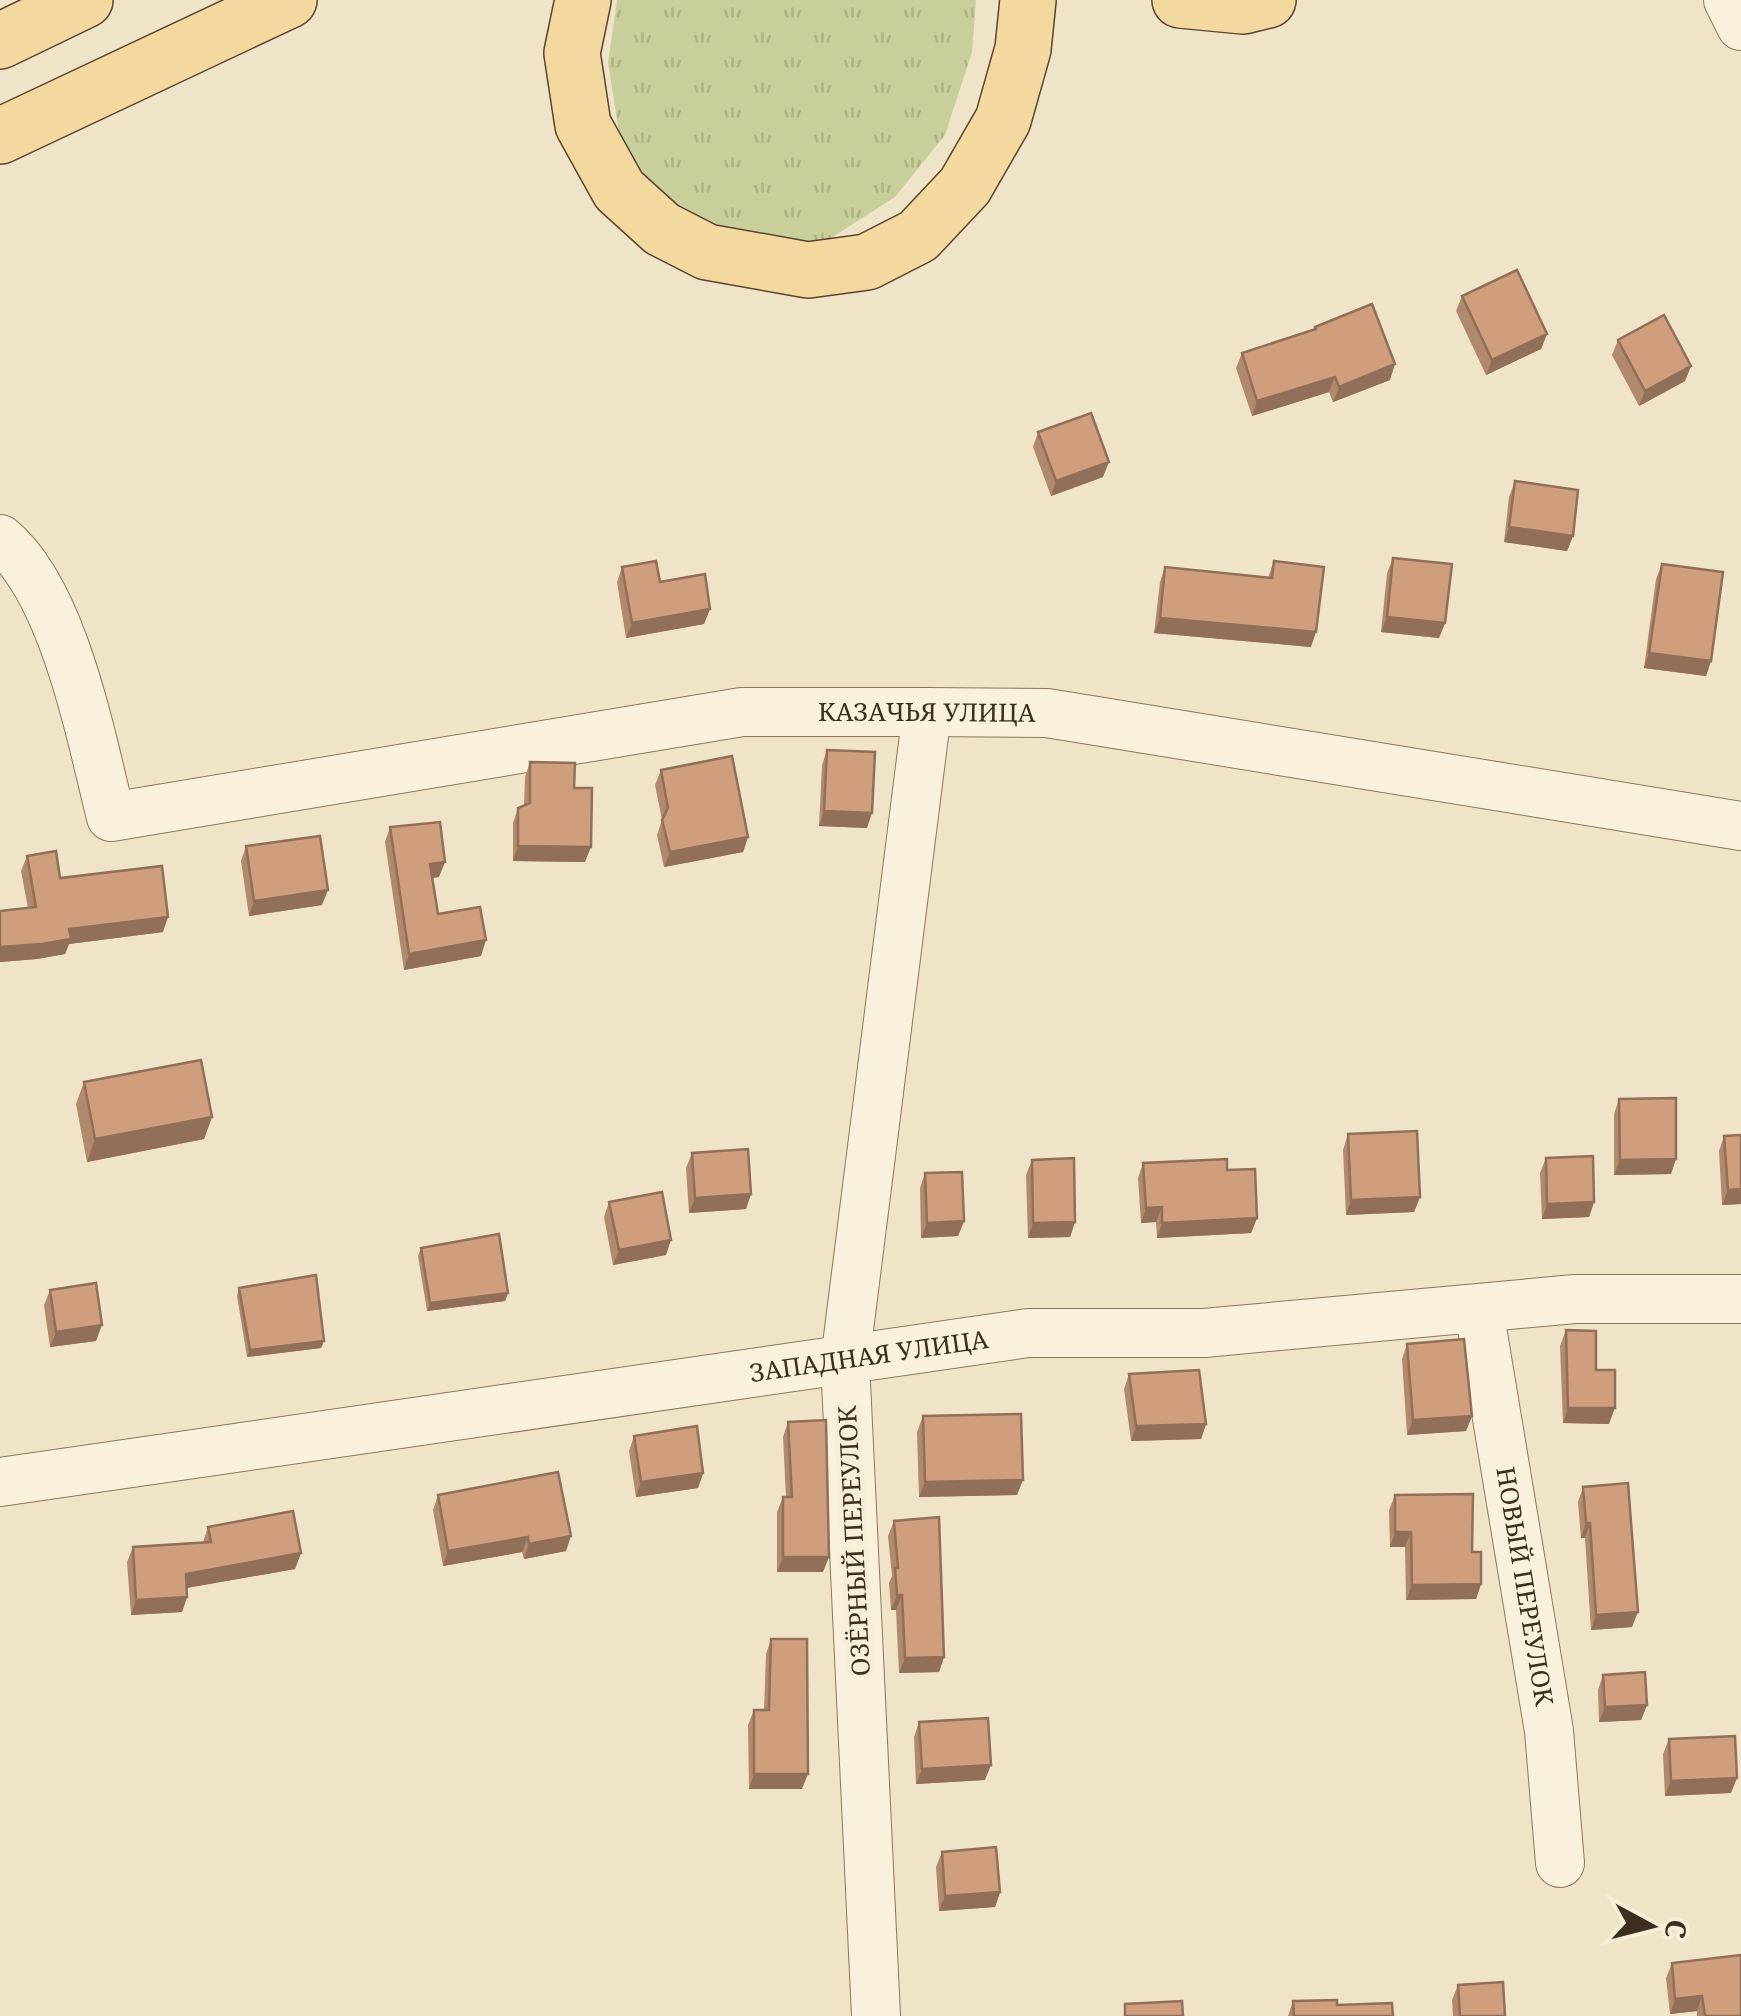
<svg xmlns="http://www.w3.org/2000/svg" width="1741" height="2016" font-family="'Noto Serif',serif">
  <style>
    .grass { fill: url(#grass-tufts) }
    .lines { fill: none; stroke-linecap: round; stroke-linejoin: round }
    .minor-casing { stroke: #8d765c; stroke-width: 50 }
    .major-casing { stroke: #5b4430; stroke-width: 58 }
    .minor { stroke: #faf1dc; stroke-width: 48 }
    .major { stroke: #f3d9a0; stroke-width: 55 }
    .wall { fill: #b2896c }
    .shaded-wall { fill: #916f58 }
    .building { fill: #cf9f7d; stroke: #916f58; stroke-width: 2.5 }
    .labels { text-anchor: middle; stroke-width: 10; stroke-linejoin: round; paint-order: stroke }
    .street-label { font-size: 25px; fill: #3d2e20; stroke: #f7eed8 }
  </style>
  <defs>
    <pattern id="grass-tufts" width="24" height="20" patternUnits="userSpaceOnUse" patternTransform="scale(2.5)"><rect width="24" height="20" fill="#c9cf9b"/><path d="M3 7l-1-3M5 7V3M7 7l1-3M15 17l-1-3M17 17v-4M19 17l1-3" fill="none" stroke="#aeb285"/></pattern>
  </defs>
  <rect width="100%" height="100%" fill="#f0e4c8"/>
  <path class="grass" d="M 617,0 L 976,0 L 972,52 L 945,135 L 895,197 L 825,242 L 743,240 L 659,201 L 622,151 L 608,63 Z"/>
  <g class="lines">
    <defs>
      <g id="minor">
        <path d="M 1728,0 L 1741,26"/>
        <path id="s1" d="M 0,539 C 64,591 91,738 111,817 L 742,712 L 927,712 L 1047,713 L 1741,826"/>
        <path id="s2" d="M 1479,1310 L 1549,1731 L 1560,1863"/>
        <path id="s3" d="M 0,1482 L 1028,1333 L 1204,1333 L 1575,1299 L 1741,1299"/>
        <path d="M 876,2016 L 845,1361 L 927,712"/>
      </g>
      <path id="major" d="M 583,0 L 572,53 L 583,125 L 619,190 L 662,229 L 707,252 L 808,270 L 867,262 L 918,236 L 965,186 L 1003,120 L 1023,49 L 1028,0
        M 1180,0 L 1243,6 L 1268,0
        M 0,41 L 85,0
        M 0,136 L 289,0"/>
    </defs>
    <use href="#minor" class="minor-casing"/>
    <use href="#major" class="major-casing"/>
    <use href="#minor" class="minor"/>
    <use href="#major" class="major"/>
  </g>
  <path class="wall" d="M 1462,296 L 1547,334 L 1541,349 L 1486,375 L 1456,311 Z
    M 1315,327 L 1390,380 L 1333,402 L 1329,392 L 1252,416 L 1236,368 L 1242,353 L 1314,330 Z
    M 1618,340 L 1691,366 L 1685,381 L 1639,406 L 1612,355 Z
    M 1038,432 L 1103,477 L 1051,496 L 1033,447 Z
    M 1515,481 L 1573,536 L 1567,551 L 1504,542 L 1509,497 Z
    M 1393,558 L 1445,623 L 1439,638 L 1381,632 L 1387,573 Z
    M 1274,561 L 1311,647 L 1154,633 L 1160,582 L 1165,567 L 1268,578 Z
    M 1662,564 L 1711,661 L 1706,676 L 1644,668 L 1656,579 Z
    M 622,567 L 660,582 L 710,609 L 704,624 L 626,638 L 617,582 Z
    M 827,750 L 867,828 L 819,826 L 822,765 Z
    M 530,762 L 574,788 L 585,862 L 513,861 L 513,823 L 518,808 L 524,805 L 525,777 Z
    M 661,770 L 748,837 L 743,852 L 664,867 L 657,835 L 662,820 L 655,785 Z
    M 390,827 L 439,877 L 432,878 L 438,914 L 481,956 L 404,970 L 385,842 Z
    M 246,846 L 322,905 L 249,916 L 241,861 Z
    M 27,856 L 60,878 L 163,932 L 69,944 L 65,954 L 37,959 L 0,962 L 0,911 L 28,908 L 21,871 Z
    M 84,1082 L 212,1117 L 204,1139 L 87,1162 L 76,1104 Z
    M 1619,1099 L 1671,1174 L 1614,1175 L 1614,1114 Z
    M 1348,1134 L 1420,1197 L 1414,1212 L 1346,1215 L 1343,1150 Z
    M 1741,1135 L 1741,1204 L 1722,1205 L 1719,1151 L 1724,1136 Z
    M 692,1153 L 751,1194 L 746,1209 L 689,1213 L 686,1168 Z
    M 1546,1158 L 1594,1202 L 1589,1217 L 1542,1219 L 1540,1173 Z
    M 1032,1160 L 1075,1222 L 1070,1237 L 1028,1238 L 1026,1175 Z
    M 1143,1163 L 1227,1170 L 1257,1218 L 1251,1233 L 1157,1238 L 1156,1222 L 1141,1223 L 1138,1178 Z
    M 925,1173 L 964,1221 L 958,1236 L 921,1238 L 920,1188 Z
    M 609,1202 L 666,1255 L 613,1265 L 604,1217 Z
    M 421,1248 L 508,1293 L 505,1301 L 427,1311 L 418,1256 Z
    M 239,1288 L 324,1341 L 321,1348 L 247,1357 L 237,1296 Z
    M 50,1290 L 96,1341 L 50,1347 L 44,1305 Z
    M 1566,1330 L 1596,1370 L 1609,1424 L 1563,1423 L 1560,1346 Z
    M 1407,1344 L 1472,1416 L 1466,1431 L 1407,1435 L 1402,1359 Z
    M 1129,1374 L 1206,1424 L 1201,1439 L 1131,1441 L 1124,1389 Z
    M 923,1416 L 1017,1495 L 919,1497 L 917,1432 Z
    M 788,1422 L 823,1572 L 777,1572 L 777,1512 L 783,1497 L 786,1497 L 783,1437 Z
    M 634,1436 L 703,1473 L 698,1488 L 636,1497 L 629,1451 Z
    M 1583,1487 L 1632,1627 L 1591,1630 L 1585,1538 L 1581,1538 L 1578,1502 Z
    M 438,1495 L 566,1551 L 524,1559 L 522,1552 L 443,1566 L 433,1510 Z
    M 1395,1495 L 1472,1552 L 1481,1584 L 1476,1599 L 1406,1600 L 1405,1547 L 1390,1547 L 1389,1510 Z
    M 894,1521 L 944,1657 L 939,1672 L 899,1673 L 896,1610 L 891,1610 L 889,1583 L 892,1576 L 888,1536 Z
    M 208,1527 L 301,1553 L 295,1569 L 187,1588 L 187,1597 L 182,1612 L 131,1615 L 127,1562 L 133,1547 L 203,1542 Z
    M 771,1639 L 802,1789 L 749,1789 L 748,1725 L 754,1710 L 764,1710 L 766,1654 Z
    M 1603,1675 L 1647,1705 L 1641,1720 L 1599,1722 L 1598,1690 Z
    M 919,1722 L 985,1780 L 916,1784 L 914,1737 Z
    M 1669,1739 L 1731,1793 L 1665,1796 L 1663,1754 Z
    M 942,1852 L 1000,1892 L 995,1907 L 939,1911 L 936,1867 Z
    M 1672,1963 L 1741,2016 L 1697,2016 L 1697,2011 L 1670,2014 L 1666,1978 Z
    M 1458,1985 L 1505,2016 L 1453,2016 L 1452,2000 Z
    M 1293,2001 L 1337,2005 L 1393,2016 L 1288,2016 Z"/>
  <path class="shaded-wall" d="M 1547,334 L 1541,349 L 1486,375 L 1492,360 Z
    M 1395,364 L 1390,380 L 1333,402 L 1339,387 Z
    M 1691,366 L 1685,381 L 1639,406 L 1645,391 Z
    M 1335,377 L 1329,392 L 1252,416 L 1257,401 Z
    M 1109,462 L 1103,477 L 1051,496 L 1056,481 Z
    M 1509,527 L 1573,536 L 1567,551 L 1504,542 Z
    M 710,609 L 704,624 L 626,638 L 632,623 Z
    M 1387,617 L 1445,623 L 1439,638 L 1381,632 Z
    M 1160,618 L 1316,632 L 1311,647 L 1154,633 Z
    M 1649,653 L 1711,661 L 1706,676 L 1644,668 Z
    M 824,811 L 872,813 L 867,828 L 819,826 Z
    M 748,837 L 743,852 L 664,867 L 670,852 Z
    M 518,846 L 591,847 L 585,862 L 513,861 Z
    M 445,862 L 439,877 L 424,879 L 430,864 Z
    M 328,890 L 322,905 L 249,916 L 254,901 Z
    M 168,917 L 163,932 L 69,944 L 65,954 L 37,959 L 0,962 L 0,947 L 69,929 Z
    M 486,940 L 481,956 L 404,970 L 409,954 Z
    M 212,1117 L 204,1139 L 87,1162 L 95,1139 Z
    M 1676,1159 L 1671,1174 L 1614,1175 L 1620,1160 Z
    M 1741,1189 L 1741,1204 L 1722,1205 L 1728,1190 Z
    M 751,1194 L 746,1209 L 689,1213 L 695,1198 Z
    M 1420,1197 L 1414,1212 L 1346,1215 L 1351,1200 Z
    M 1594,1202 L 1589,1217 L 1542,1219 L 1547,1204 Z
    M 1162,1207 L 1156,1222 L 1141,1223 L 1146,1208 Z
    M 1257,1218 L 1251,1233 L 1157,1238 L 1162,1223 Z
    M 964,1221 L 958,1236 L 921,1238 L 927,1223 Z
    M 1075,1222 L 1070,1237 L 1028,1238 L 1033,1223 Z
    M 671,1240 L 666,1255 L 613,1265 L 619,1250 Z
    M 508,1293 L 505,1301 L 427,1311 L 430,1303 Z
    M 102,1325 L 96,1341 L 50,1347 L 56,1332 Z
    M 324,1341 L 321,1348 L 247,1357 L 250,1350 Z
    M 1568,1408 L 1615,1408 L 1609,1424 L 1563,1423 Z
    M 1472,1416 L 1466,1431 L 1407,1435 L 1413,1420 Z
    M 1206,1424 L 1201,1439 L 1131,1441 L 1136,1426 Z
    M 703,1473 L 698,1488 L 636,1497 L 641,1482 Z
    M 1023,1480 L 1017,1495 L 919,1497 L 925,1482 Z
    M 1586,1523 L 1590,1523 L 1585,1538 L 1581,1538 Z
    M 1395,1532 L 1411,1532 L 1405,1547 L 1390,1547 Z
    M 571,1536 L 566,1551 L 524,1559 L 529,1544 Z
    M 528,1537 L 522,1552 L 443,1566 L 448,1551 Z
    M 301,1553 L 295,1569 L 180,1589 L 186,1574 Z
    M 783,1557 L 829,1557 L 823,1572 L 777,1572 Z
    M 1481,1584 L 1476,1599 L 1406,1600 L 1412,1585 Z
    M 897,1595 L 902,1595 L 896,1610 L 891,1610 Z
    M 187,1597 L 182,1612 L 131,1615 L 136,1600 Z
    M 1638,1612 L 1632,1627 L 1591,1630 L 1596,1615 Z
    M 944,1657 L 939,1672 L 899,1673 L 905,1658 Z
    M 1647,1705 L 1641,1720 L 1599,1722 L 1605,1707 Z
    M 991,1765 L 985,1780 L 916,1784 L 922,1769 Z
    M 754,1774 L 808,1774 L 802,1789 L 749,1789 Z
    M 1737,1778 L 1731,1793 L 1665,1796 L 1671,1781 Z
    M 1000,1892 L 995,1907 L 939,1911 L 945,1896 Z
    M 1702,1996 L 1697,2011 L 1670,2014 L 1675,1999 Z"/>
  <path class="building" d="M 1517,270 L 1547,334 L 1492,360 L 1462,296 Z
    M 1372,304 L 1395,364 L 1339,387 L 1335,377 L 1257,401 L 1242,353 L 1316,329 L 1315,327 Z
    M 1664,315 L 1691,366 L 1645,391 L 1618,340 Z
    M 1091,413 L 1109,462 L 1056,481 L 1038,432 Z
    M 1515,481 L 1578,490 L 1573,536 L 1509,527 Z
    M 1393,558 L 1452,564 L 1445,623 L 1387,617 Z
    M 656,561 L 660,582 L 705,574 L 710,609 L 632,623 L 622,567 Z
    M 1274,561 L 1324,567 L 1316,632 L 1160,618 L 1165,567 L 1272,578 Z
    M 1662,564 L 1723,572 L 1711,661 L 1649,653 Z
    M 827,750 L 875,752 L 872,813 L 824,811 Z
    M 732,756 L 748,837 L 670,852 L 662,820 L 668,808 L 661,770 Z
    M 530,762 L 575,763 L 574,788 L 592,788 L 591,847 L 518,846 L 518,808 L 530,803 Z
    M 440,822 L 445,862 L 430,864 L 438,914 L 480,907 L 486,940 L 409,954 L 390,827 Z
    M 320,836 L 328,890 L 254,901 L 246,846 Z
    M 56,851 L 60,878 L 162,866 L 168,917 L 69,929 L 71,939 L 42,944 L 0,947 L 0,911 L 36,907 L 27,856 Z
    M 201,1060 L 212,1117 L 95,1139 L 84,1082 Z
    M 1676,1098 L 1676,1159 L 1620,1160 L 1619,1099 Z
    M 1417,1131 L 1420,1197 L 1351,1200 L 1348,1134 Z
    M 1741,1135 L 1741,1189 L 1728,1190 L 1724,1136 Z
    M 748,1149 L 751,1194 L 695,1198 L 692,1153 Z
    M 1593,1156 L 1594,1202 L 1547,1204 L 1546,1158 Z
    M 1074,1158 L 1075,1222 L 1033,1223 L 1032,1160 Z
    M 1227,1159 L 1227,1170 L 1255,1169 L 1257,1218 L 1162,1223 L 1162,1207 L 1146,1208 L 1143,1163 Z
    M 962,1172 L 964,1221 L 927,1223 L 925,1173 Z
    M 662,1192 L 671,1240 L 619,1250 L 609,1202 Z
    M 499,1234 L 508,1293 L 430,1303 L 421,1248 Z
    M 316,1275 L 324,1341 L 250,1350 L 239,1288 Z
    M 96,1283 L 102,1325 L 56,1332 L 50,1290 Z
    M 1566,1330 L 1596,1331 L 1596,1370 L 1615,1370 L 1615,1408 L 1568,1408 Z
    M 1464,1339 L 1472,1416 L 1413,1420 L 1407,1344 Z
    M 1199,1370 L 1206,1424 L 1136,1426 L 1129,1374 Z
    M 1021,1414 L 1023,1480 L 925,1482 L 923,1416 Z
    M 826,1420 L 829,1557 L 783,1557 L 783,1497 L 792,1497 L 788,1422 Z
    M 697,1426 L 703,1473 L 641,1482 L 634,1436 Z
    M 558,1472 L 571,1536 L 529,1544 L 528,1537 L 448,1551 L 438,1495 Z
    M 1628,1483 L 1638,1612 L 1596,1615 L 1590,1523 L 1586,1523 L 1583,1487 Z
    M 1473,1494 L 1472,1552 L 1481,1552 L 1481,1584 L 1412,1585 L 1411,1532 L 1395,1532 L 1395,1495 Z
    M 293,1511 L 301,1553 L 186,1574 L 187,1597 L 136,1600 L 133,1547 L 211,1542 L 208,1527 Z
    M 939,1517 L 944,1657 L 905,1658 L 902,1595 L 897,1595 L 895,1568 L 898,1568 L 894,1521 Z
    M 771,1639 L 807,1639 L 808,1774 L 754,1774 L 754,1710 L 769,1710 Z
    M 1645,1672 L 1647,1705 L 1605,1707 L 1603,1675 Z
    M 988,1718 L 991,1765 L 922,1769 L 919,1722 Z
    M 1735,1736 L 1737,1778 L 1671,1781 L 1669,1739 Z
    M 996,1847 L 1000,1892 L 945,1896 L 942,1852 Z
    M 1741,1955 L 1741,2016 L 1705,2016 L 1702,1996 L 1675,1999 L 1672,1963 Z
    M 1503,1982 L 1505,2016 L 1460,2016 L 1458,1985 Z
    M 1337,2000 L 1337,2005 L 1392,2003 L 1393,2016 L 1294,2016 L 1293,2001 Z
    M 1182,2001 L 1183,2016 L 1125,2016 L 1125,2004 Z"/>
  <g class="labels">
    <g class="street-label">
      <text dy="9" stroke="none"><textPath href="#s1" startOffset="1128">КАЗАЧЬЯ УЛИЦА</textPath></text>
      <text dy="9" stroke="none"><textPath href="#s3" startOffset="878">ЗАПАДНАЯ УЛИЦА</textPath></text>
      <text transform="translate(854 1541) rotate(-93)" y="9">ОЗЁРНЫЙ ПЕРЕУЛОК</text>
      <text dy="9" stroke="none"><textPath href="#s2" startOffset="280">НОВЫЙ ПЕРЕУЛОК</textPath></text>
    </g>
  </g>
  <g transform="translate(1651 1926) rotate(97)" stroke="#f7eed8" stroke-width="8" paint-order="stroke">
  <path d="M0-8L18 38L0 25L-18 38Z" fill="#3d2e20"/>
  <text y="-15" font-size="28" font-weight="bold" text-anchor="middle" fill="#3d2e20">С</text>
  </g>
</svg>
